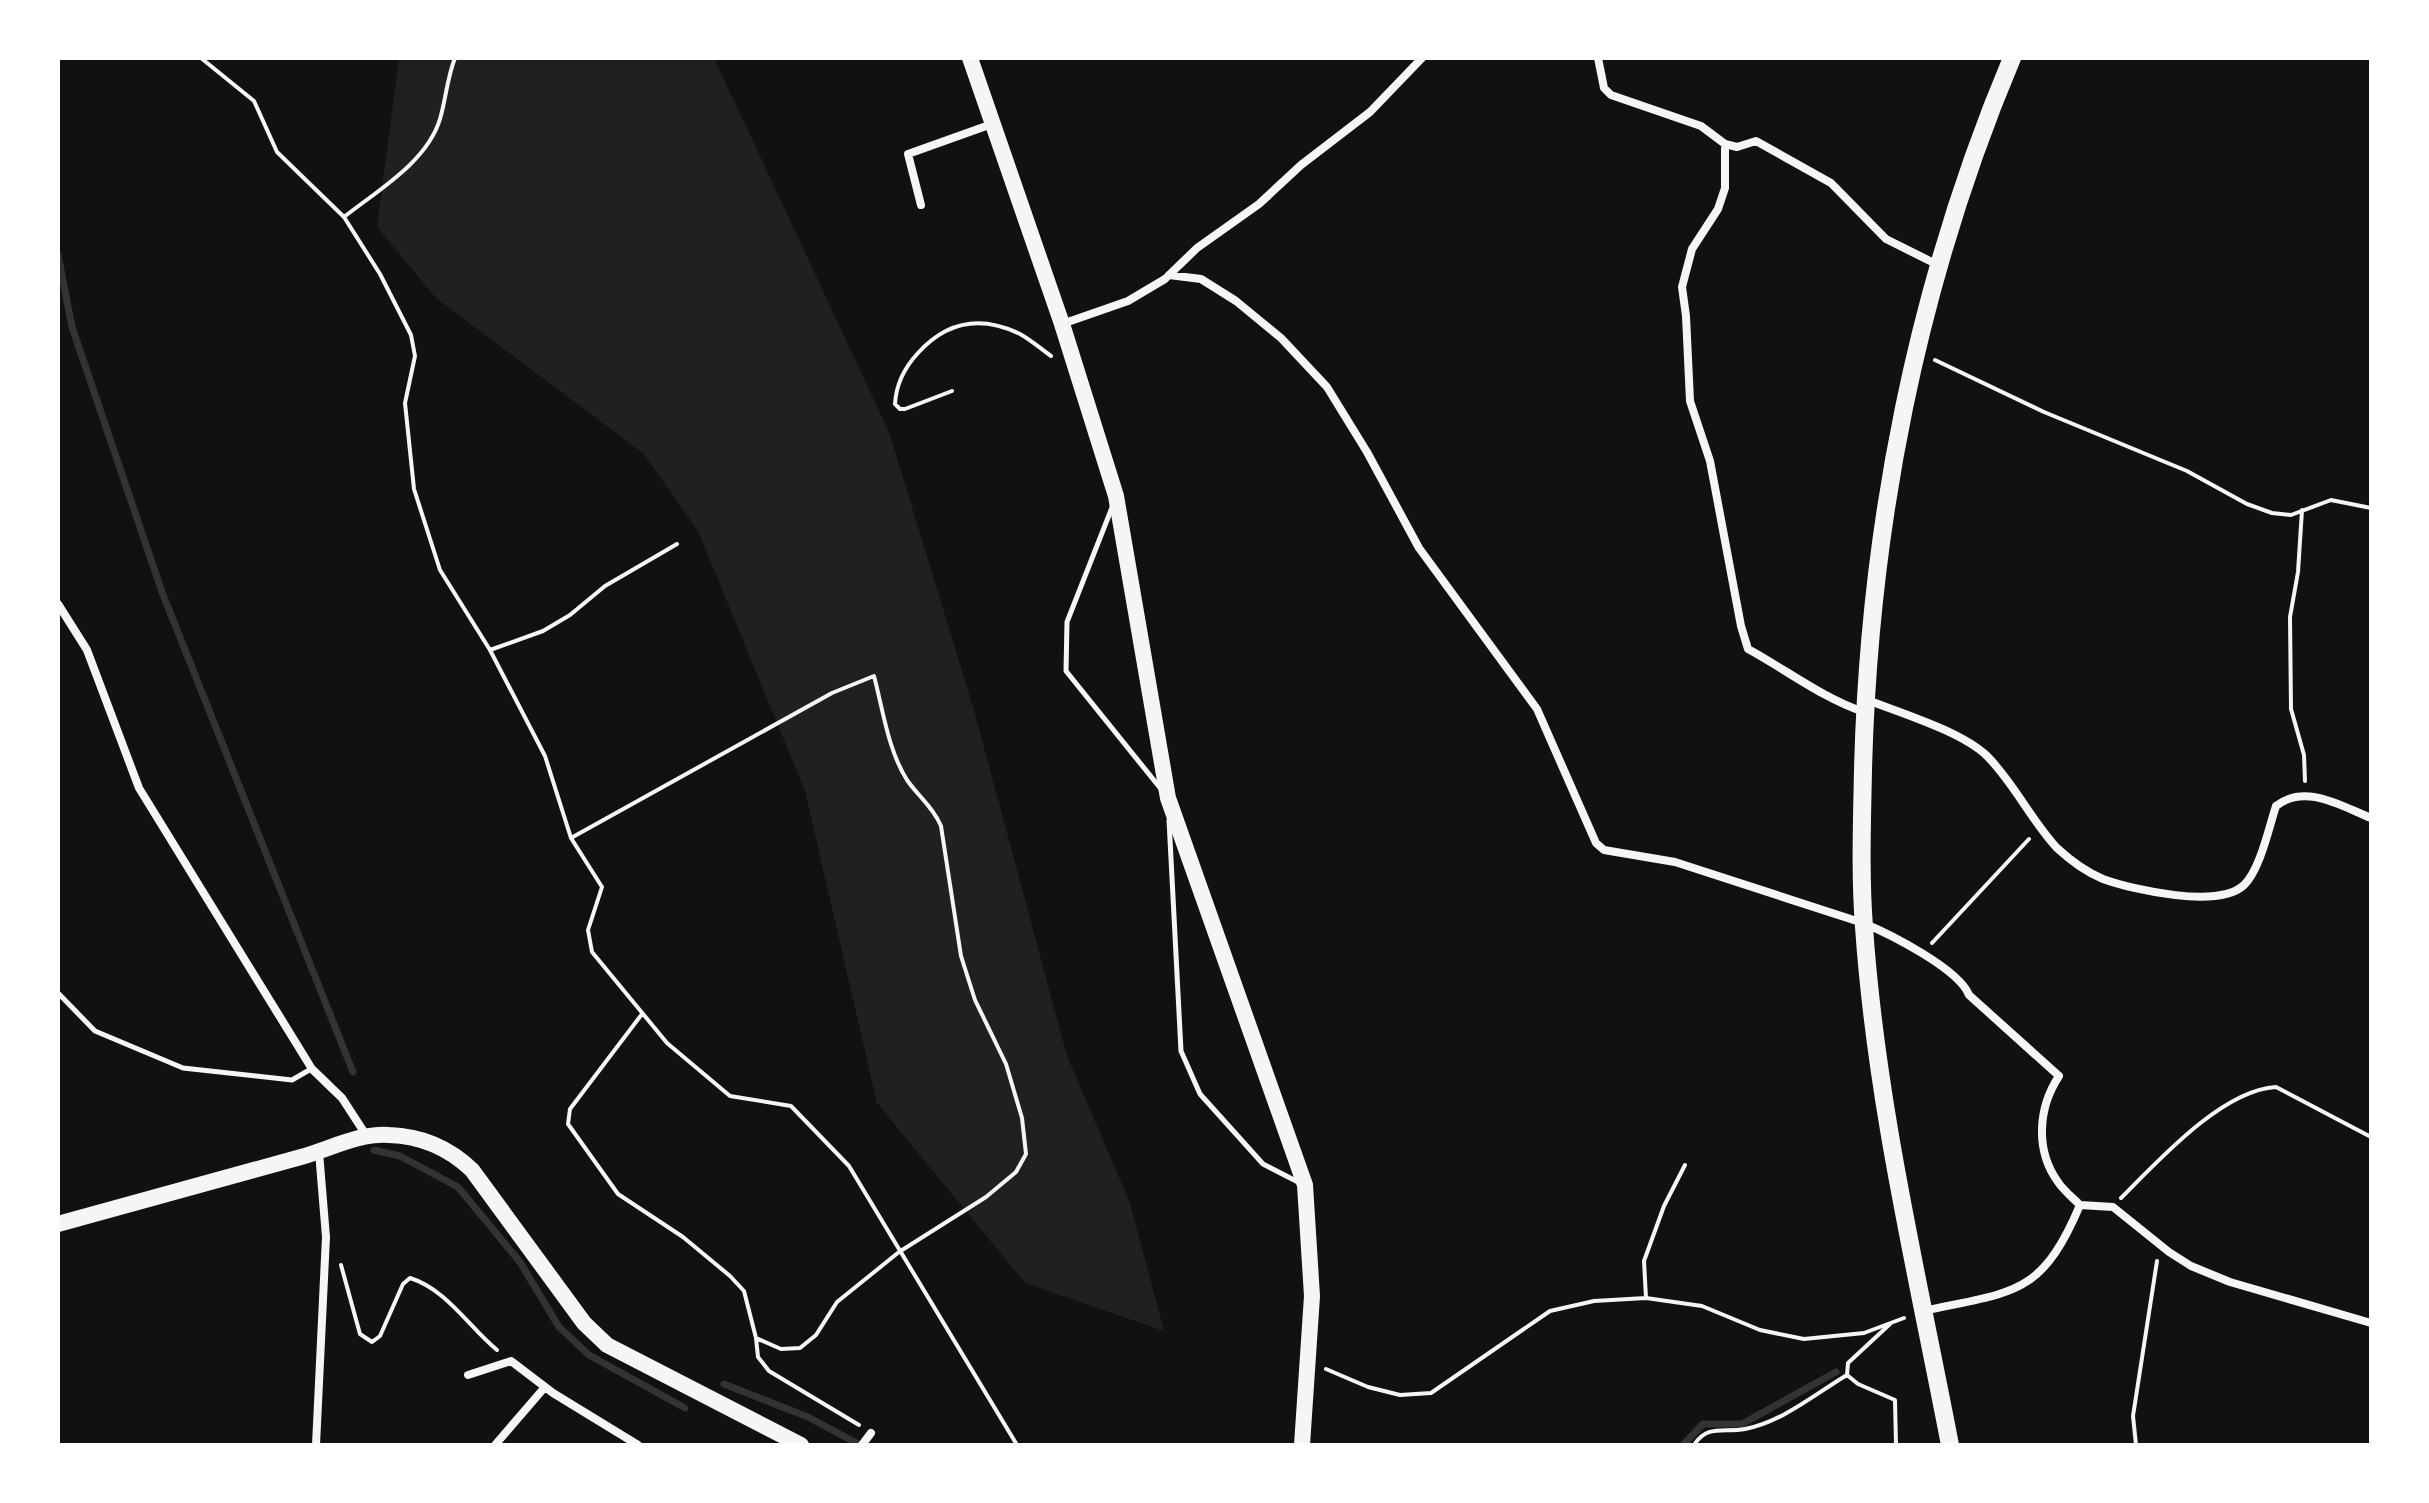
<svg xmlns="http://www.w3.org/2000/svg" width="2429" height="1503" font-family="'Open Sans',sans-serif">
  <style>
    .green { fill: #202020 }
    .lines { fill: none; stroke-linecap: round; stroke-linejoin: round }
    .stream { stroke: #333; stroke-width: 7 }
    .path { stroke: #f5f5f5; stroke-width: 4 }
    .service { stroke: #f5f5f5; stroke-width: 5 }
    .minor { stroke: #f5f5f5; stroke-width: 8 }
    .secondary { stroke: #f5f5f5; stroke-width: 16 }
    .primary { stroke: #f5f5f5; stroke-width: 18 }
  </style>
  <rect width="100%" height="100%" fill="#111"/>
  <path class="green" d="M 399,58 L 714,58 L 889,432 L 974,710 L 1067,1056 L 1130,1203 L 1164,1331 L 1025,1283 L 877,1103 L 805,791 L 698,531 L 643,453 L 436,298 L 377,227 Z"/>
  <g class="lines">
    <path class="stream" d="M 58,255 L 72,327 L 162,592 L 353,1072
      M 374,1150 L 400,1156 L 458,1187 L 520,1262 L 559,1327 L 589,1355 L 685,1408
      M 724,1384 L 808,1417 L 860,1445
      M 1683,1445 L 1703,1424 L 1742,1424 L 1836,1372"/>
    <path class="path" d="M 201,58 L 254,101 L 277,152 L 344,217 L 380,274 L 411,335 L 415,356 L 405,403 L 414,489 L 440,570 L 490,650 L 545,756 L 571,838 L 602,887 L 588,930 L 592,952 L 667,1043 L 730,1096 L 791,1106 L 849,1166 L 1017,1445
      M 344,217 C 378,190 427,162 440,119 C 446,99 447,78 455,58
      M 1935,360 L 2044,412 L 2187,471 L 2247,504 L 2272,513 L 2291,515 L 2331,500 L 2371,508
      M 952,391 L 905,409 L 900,409 L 895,404 C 896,385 905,367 918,353 C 947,321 981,315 1020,334 C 1031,340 1041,349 1051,356
      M 2302,510 L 2298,572 L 2290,617 L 2291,709 L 2304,755 L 2305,781
      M 490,650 L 543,631 L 570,615 L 605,586 L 677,544
      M 571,838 L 832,693 L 874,676 C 883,710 888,750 907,780 C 918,796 933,807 941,826 L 961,956 L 975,1000 L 1006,1064 L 1022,1118 L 1026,1154 L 1016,1172 L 986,1197 L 899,1252 L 837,1302 L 816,1335 L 800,1348 L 781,1349 L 756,1338 L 758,1357 L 769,1371 L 859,1425
      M 1932,943 L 2029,839
      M 642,1014 L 570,1109 L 568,1124 L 618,1194 L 683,1237 L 730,1276 L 744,1291 L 756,1338
      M 2121,1198 C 2158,1161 2222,1090 2276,1087 L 2371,1137
      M 341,1265 L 360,1334 L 372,1342 L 380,1336 L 403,1284 L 410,1278 C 446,1289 469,1327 497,1350
      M 1646,1298 L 1644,1261 L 1664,1206 L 1685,1165
      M 1890,1324 L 1848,1363 L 1847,1375 L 1858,1384 L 1895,1400 L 1896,1445
      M 1326,1369 L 1368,1387 L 1400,1395 L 1431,1393 L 1550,1311 L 1594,1301 L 1646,1298 L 1702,1306 L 1760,1330 L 1804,1339 L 1864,1333 L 1904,1318
      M 1694,1445 C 1707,1424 1724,1433 1745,1429 C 1782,1422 1815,1394 1847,1375
      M 2136,1445 L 2133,1416 L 2157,1261"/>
    <path class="service" d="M 1113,505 L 1067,622 L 1066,671 L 1161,789
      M 1169,820 L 1181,1051 L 1200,1094 L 1263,1164 L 1300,1183
      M 58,993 L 95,1031 L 183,1068 L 292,1080 L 311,1069"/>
    <path class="minor" d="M 1598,58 L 1604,88 L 1611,95 L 1701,126 L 1725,144 L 1737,147 L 1756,141 L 1831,183 L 1886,239 L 1938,265
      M 1725,144 L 1725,188 L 1718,209 L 1692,249 L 1682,287 L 1686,316 L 1690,401 L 1710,461 L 1741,626 L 1748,649 C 1785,669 1824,699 1864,712
      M 921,205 L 908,154 L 992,124
      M 1169,275 L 1201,279 L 1236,301 L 1281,338 L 1327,387 L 1367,452 L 1419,548 L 1537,709 L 1596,843 L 1604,850 L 1675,862 L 1863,923 C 1890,934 1959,969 1969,995 L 2059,1076 C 2038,1108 2035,1150 2058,1182 C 2063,1190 2072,1197 2080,1205 L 2113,1207 L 2169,1252 L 2191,1266 L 2230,1282 L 2371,1323
      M 1062,324 L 1128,301 L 1165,279 L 1197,248 L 1259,204 L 1301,165 L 1370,112 L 1422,58
      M 58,604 L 87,650 L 139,788 L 312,1069 L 342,1098 L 366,1135
      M 1865,699 C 1900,713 1961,731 1987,756 C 2014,783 2031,820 2057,848 C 2070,860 2086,872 2103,879 C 2133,890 2219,909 2244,885 C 2260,870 2269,827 2276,806 C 2305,783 2341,806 2371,818
      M 1924,1311 C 2014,1291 2041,1297 2080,1205
      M 468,1375 L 511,1361 L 553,1393 L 638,1445
      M 316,1445 L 326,1237 L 319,1152
      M 495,1445 L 545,1387
      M 862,1445 L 871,1433"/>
    <path class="secondary" d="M 970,58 L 1062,324 L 1116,496 L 1168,798 L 1305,1185 L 1312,1296 L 1302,1445
      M 58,1224 C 139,1202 220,1180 301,1157 C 330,1149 359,1133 389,1135 C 422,1136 449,1148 472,1170 L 584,1323 L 607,1345 L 801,1445"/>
    <path class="primary" d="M 1950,1445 C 1917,1273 1876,1102 1864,927 C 1860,875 1862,822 1863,770 C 1869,527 1917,283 2012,58"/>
  </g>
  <rect width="2429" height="1503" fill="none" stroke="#ffffff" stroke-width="120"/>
</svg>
